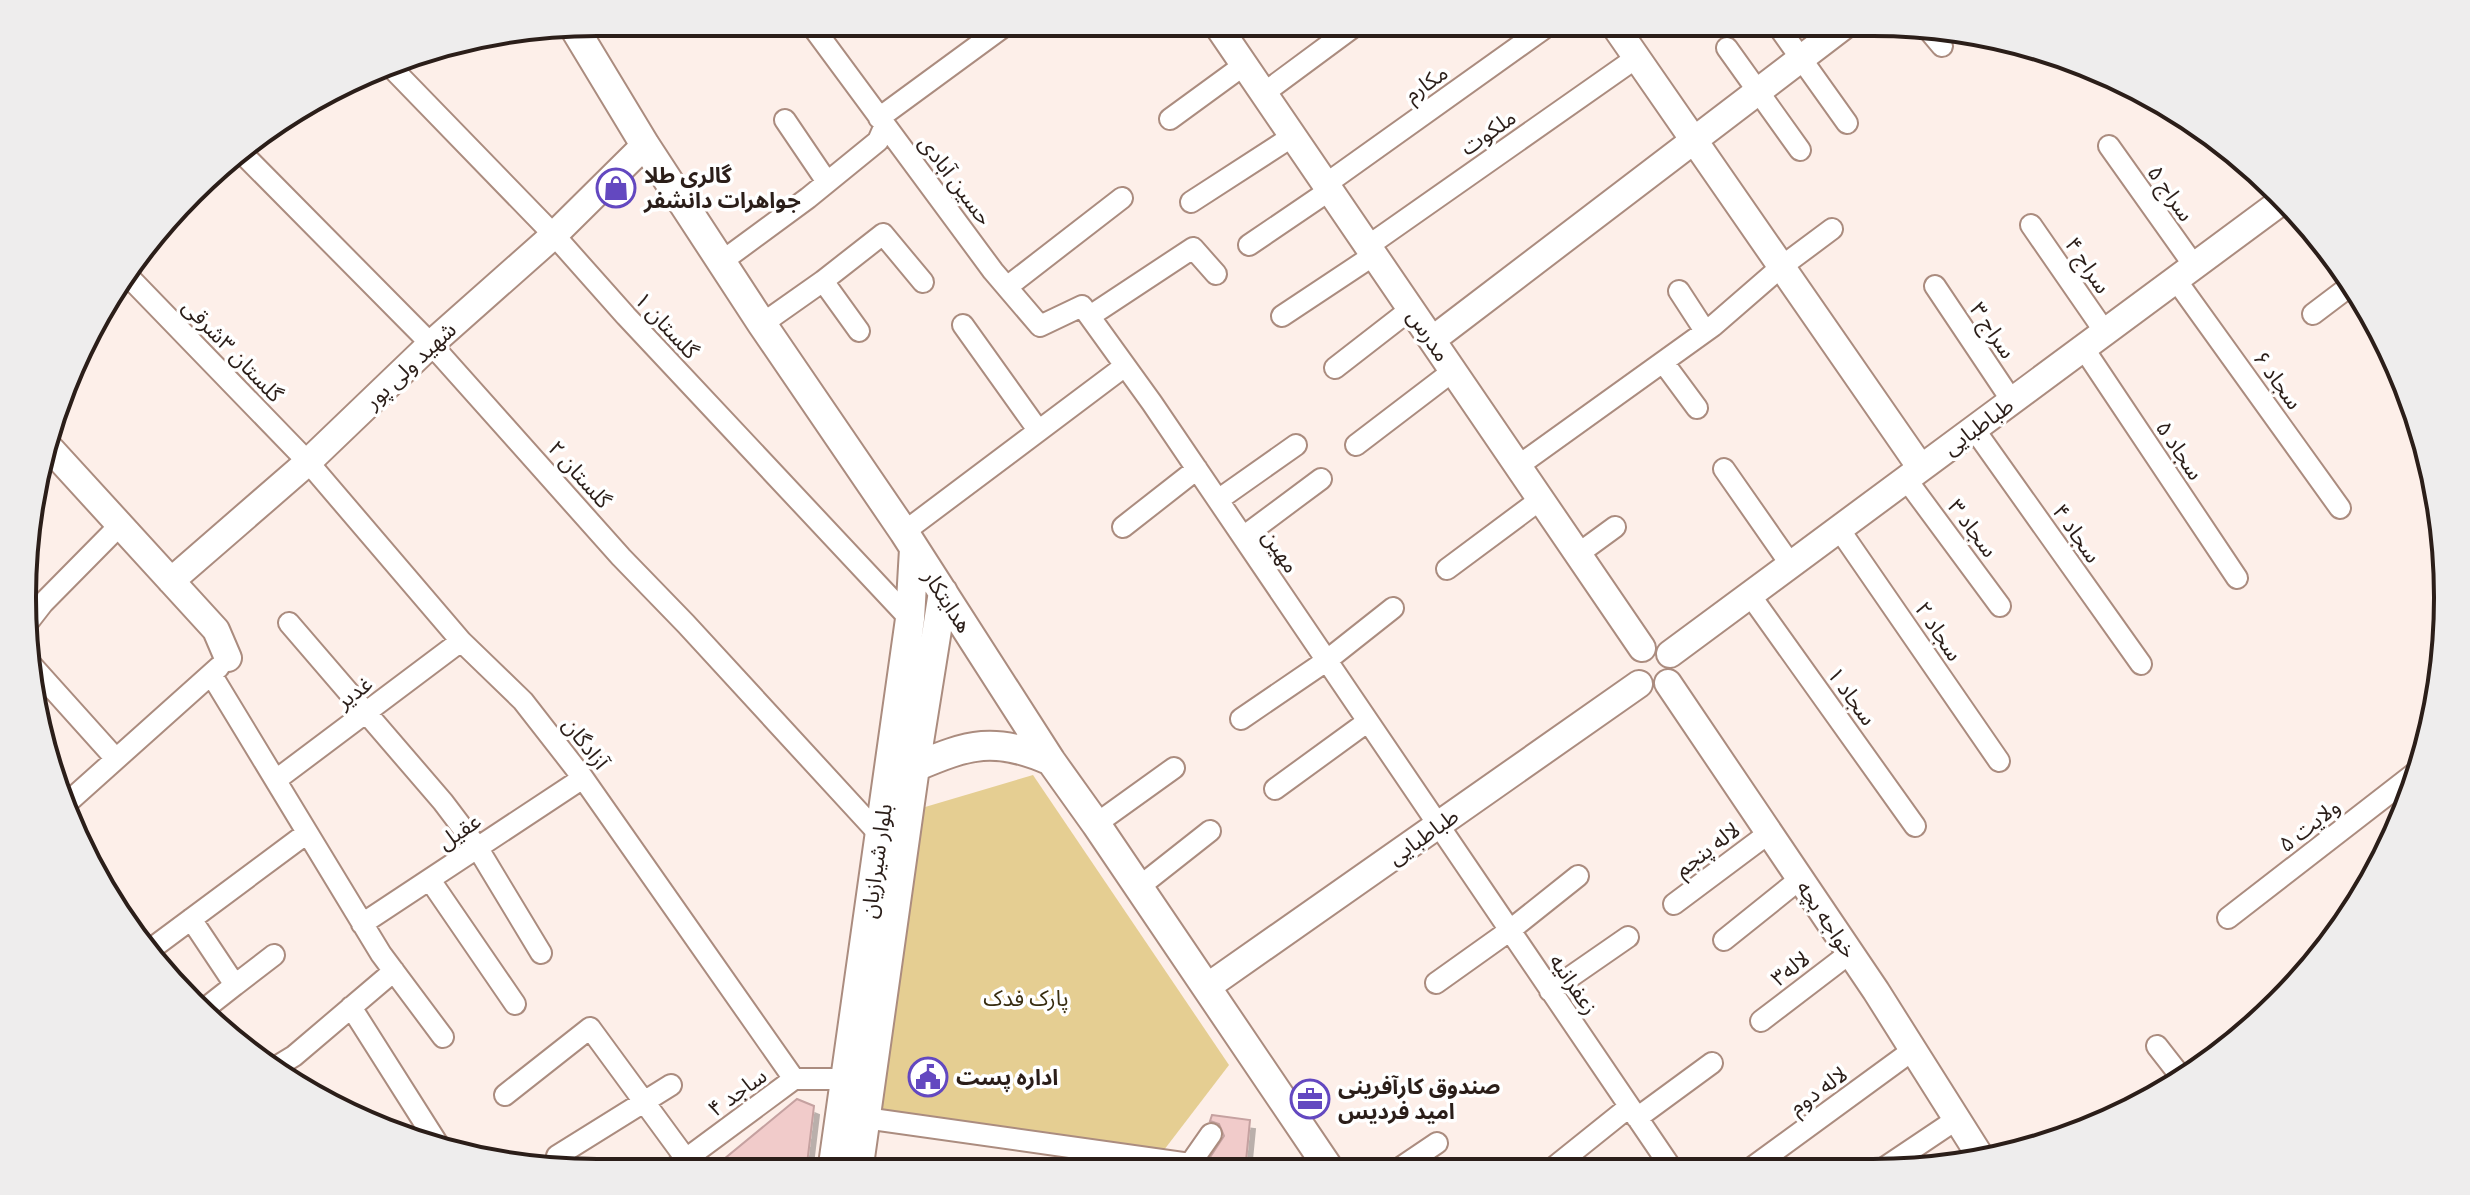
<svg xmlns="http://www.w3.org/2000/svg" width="2470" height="1195" font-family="'Roboto Condensed','Noto Sans Arabic',sans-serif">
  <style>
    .green { fill: #e5ce92 }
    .building { fill: #f1cbca; stroke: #c5a1a0; stroke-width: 2; filter: url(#shadow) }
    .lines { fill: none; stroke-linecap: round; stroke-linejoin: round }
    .minor-casing { stroke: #ab8c7f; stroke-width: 24 }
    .tertiary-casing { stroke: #ab8c7f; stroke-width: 30 }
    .secondary-casing { stroke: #ab8c7f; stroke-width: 32 }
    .minor { stroke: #fff; stroke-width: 20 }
    .tertiary { stroke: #fff; stroke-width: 26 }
    .secondary { stroke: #fff; stroke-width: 28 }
    .labels { text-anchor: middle; stroke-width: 7; stroke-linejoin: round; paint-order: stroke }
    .street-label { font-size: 22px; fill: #2b1e19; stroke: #fff }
    .poi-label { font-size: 22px; font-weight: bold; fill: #2b1e19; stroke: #fff; text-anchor: start }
    .park-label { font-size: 22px; fill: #382d11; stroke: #fff }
    .rim { fill: none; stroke: #2b1e19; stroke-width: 4 }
  </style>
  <defs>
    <filter id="shadow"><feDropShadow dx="5" dy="9" stdDeviation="0" flood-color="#0004"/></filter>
  </defs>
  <rect width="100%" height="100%" fill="#fdefe9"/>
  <path class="green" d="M 1033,775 L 1229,1065 L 1164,1150 L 880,1111 L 915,810 Z"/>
  <path class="building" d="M 797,1099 L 814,1106 L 806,1172 L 707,1173 Z
    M 1212,1115 L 1250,1120 L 1245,1171 L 1201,1171 L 1224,1136 L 1219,1124 L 1210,1121 Z"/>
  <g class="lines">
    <defs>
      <path id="minor" d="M 809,22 L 993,271 L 1040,326 L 1082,306 L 1152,403 L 1672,1169
        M 1775,22 L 1847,123
        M 1926,27 L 1942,46
        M 1727,48 L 1800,150
        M 389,65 L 554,235 L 626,316 L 910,619
        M 1264,93 L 1360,22
        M 879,118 L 1010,22
        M 1170,119 L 1244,65
        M 785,120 L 827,182
        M 2109,146 L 2195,267
        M 239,150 L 431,344 L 621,557 L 686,624 L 880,835
        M 1326,184 L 1553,22
        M 1191,202 L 1293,136
        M 2031,225 L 2105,332
        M 1249,245 L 1330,190
        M 1368,246 L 1636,58
        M 721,262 L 808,198 L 878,141 L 885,125
        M 124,272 L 308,462 L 461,641 L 523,701 L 583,778 L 794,1079
        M 2176,280 L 2340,508
        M 823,281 L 883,234 L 923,282
        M 1935,286 L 2012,401
        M 1007,287 L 1122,198
        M 1679,291 L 1705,331
        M 2313,314 L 2354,283
        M 1090,316 L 1193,248 L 1216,274
        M 1282,316 L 1374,255
        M 762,324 L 823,281 L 859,331
        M 963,325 L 1038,430
        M 2084,349 L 2237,578
        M 1663,362 L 1697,408
        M 1335,368 L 1411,309
        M 1974,429 L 2141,664
        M 1356,445 L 1453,371
        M 1518,466 L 1713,326 L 1781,267 L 1832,229
        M 1724,469 L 1791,565
        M 1906,479 L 2000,606
        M 1218,500 L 1296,445
        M 1123,527 L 1197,469
        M 1839,529 L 1999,761
        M 904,532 L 1125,366
        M 1243,537 L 1321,479
        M 1578,554 L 1615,527
        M 1447,569 L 1541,499
        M 1750,595 L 1915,826
        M 29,621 L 43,603 L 120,525
        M 289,623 L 443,802 L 477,847 L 541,953
        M 27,660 L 116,759
        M 211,674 L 381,954 L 443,1037
        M 1241,719 L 1326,661 L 1393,608
        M 276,780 L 461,641
        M 1275,789 L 1367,722
        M 67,803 L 219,667
        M 1096,824 L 1174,768
        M 430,880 L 515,1004
        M 1139,887 L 1210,831
        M 1674,904 L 1769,833
        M 2228,918 L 2419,770
        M 191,919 L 235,985 L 274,955
        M 362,924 L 583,778
        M 1724,940 L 1800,879
        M 151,949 L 307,833
        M 1436,983 L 1509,931 L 1578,876
        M 1550,991 L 1628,937
        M 207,1007 L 235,985
        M 351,1007 L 441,1149
        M 1761,1021 L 1850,953
        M 2157,1046 L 2182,1078
        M 271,1070 L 294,1056 L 394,971
        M 505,1095 L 590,1028 L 686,1159
        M 865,1118 L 1190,1164 L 1211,1134
        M 1637,1118 L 1712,1063
        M 557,1156 L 671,1085
        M 1553,1168 L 1629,1107
        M 1884,1168 L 1957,1119
        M 1750,1169 L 1913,1050
        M 1397,1170 L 1437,1143
        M 667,1173 L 794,1079 L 845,1079"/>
      <path id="tertiary" d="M 1215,22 L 1642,648
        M 1612,22 L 1921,468
        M 1432,340 L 1849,22
        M 46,444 L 216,630 L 228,658
        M 171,581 L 308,462 L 431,344 L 554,235 L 645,145
        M 1670,654 L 2286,198
        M 1668,683 L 1876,991 L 1982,1159
        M 1207,987 L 1639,684"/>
      <path id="secondary" d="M 573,26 L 645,145 L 762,324 L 904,532 L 1051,761 L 1096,824 L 1330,1170
        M 915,767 C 969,744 995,736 1051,761
        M 832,1172 L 910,619 L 914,549
        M 858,1172 L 915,767 L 943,592"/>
    </defs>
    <use href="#minor" class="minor-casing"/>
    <use href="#tertiary" class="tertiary-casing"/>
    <use href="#secondary" class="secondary-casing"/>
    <use href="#minor" class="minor"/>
    <use href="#tertiary" class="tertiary"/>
    <use href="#secondary" class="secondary"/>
  </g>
  <defs>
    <symbol id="shop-ring" viewBox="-11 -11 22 22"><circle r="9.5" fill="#fff" stroke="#6348c0" stroke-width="1.5"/><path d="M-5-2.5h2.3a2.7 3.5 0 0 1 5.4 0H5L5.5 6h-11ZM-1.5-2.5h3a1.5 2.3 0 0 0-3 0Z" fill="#6348c0"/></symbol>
    <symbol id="civic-ring" viewBox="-11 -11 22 22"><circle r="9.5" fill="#fff" stroke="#6348c0" stroke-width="1.5"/><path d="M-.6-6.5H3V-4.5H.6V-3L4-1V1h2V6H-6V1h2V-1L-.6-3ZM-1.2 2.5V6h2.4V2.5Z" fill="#6348c0"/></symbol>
    <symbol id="office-ring" viewBox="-11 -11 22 22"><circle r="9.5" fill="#fff" stroke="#6348c0" stroke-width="1.5"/><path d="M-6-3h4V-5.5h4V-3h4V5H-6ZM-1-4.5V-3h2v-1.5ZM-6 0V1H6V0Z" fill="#6348c0"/></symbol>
  </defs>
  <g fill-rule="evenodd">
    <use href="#shop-ring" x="594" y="166" width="44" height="44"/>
    <use href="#civic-ring" x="906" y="1055" width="44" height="44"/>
    <use href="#office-ring" x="1288" y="1077" width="44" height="44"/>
  </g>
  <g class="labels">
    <g class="street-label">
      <text transform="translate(1426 83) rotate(-35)" y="8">مکارم</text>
      <text transform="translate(1488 132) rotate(-35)" y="8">ملکوت</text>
      <text transform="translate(956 180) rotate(53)" y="8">حسین آبادی</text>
      <text transform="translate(2171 193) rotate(55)" y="8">سراج ۵</text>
      <text transform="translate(2088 265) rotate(56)" y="8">سراج ۴</text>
      <text transform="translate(667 325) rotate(47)" y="8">گلستان ۱</text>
      <text transform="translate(1993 330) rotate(56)" y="8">سراج ۳</text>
      <text transform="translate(1429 335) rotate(56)" y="8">مدرس</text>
      <text transform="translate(233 350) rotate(46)" y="8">گلستان ۳شرقی</text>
      <text transform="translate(410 365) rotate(-43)" y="8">شهید ولی پور</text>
      <text transform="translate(2278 380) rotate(54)" y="8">سجاد ۶</text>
      <text transform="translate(1978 426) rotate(-36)" y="8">طباطبایی</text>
      <text transform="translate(2180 450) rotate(56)" y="8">سجاد ۵</text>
      <text transform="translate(580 474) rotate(48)" y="8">گلستان ۲</text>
      <text transform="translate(1973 528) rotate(53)" y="8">سجاد ۳</text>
      <text transform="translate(2077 533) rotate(55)" y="8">سجاد ۴</text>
      <text transform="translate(1281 551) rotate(56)" y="8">مهین</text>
      <text transform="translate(948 601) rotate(57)" y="8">هدایتکار</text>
      <text transform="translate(1939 631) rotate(56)" y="8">سجاد ۲</text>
      <text transform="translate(354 692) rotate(-37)" y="8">غدیر</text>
      <text transform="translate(1852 696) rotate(54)" y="8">سجاد ۱</text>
      <text transform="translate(586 743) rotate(52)" y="8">آزادگان</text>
      <text transform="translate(2309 825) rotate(-38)" y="8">ولایت ۵</text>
      <text transform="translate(459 831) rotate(-34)" y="8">عقیل</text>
      <text transform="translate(1423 836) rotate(-35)" y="8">طباطبایی</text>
      <text transform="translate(1707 849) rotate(-37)" y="8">لاله پنجم</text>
      <text transform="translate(876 861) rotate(-82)" y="8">بلوار شیرازیان</text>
      <text transform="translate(1827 919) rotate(56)" y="8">خواجه بچه</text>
      <text transform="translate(1790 968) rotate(-38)" y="8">لاله۳</text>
      <text transform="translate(1574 984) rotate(56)" y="8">زعفرانیه</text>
      <text transform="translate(1818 1090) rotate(-36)" y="8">لاله دوم</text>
      <text transform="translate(737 1092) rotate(-36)" y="8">ساجد ۴</text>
    </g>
    <g class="poi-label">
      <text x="644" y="183">گالری طلا<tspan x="644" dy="25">جواهرات دانشفر</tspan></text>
      <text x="956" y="1085">اداره پست</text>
      <text x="1338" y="1094">صندوق کارآفرینی<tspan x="1338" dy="25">امید فردیس</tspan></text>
    </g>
    <g class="park-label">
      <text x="1026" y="1006">پارک فدک</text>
    </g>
  </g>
  <path d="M0 0H2470V1195H0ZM597 36H1873A561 561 0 0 1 2434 597V598A561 561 0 0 1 1873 1159H597A561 561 0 0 1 36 598V597A561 561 0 0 1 597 36Z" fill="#eeeded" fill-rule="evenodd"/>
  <path class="rim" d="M597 36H1873A561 561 0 0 1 2434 597V598A561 561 0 0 1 1873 1159H597A561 561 0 0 1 36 598V597A561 561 0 0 1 597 36Z"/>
</svg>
